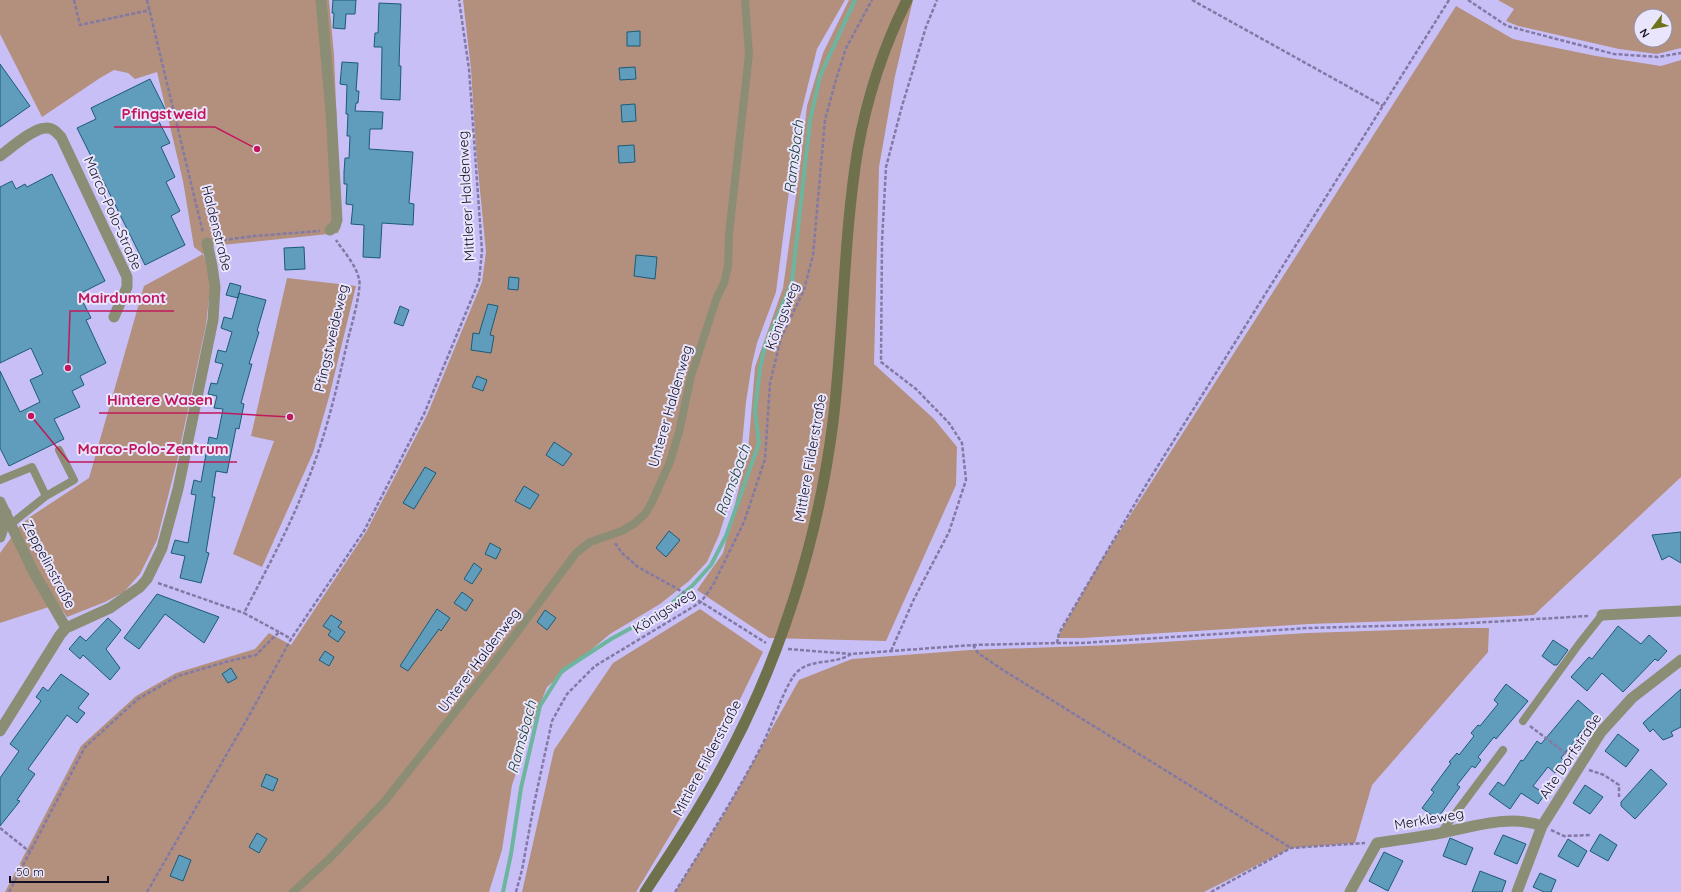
<svg xmlns="http://www.w3.org/2000/svg" width="1681" height="892" font-family="Quicksand,sans-serif">
  <style>
    .green { fill: #b2907d; fill-rule: evenodd }
    .lines { fill: none; stroke-linecap: round; stroke-linejoin: round }
    .stream { stroke: #6db59e; stroke-width: 4 }
    .building { fill: #609cbb; stroke: #1b5b77 }
    .path { stroke: #827aa4; stroke-width: 2.5; stroke-dasharray: 4 2; stroke-linecap: butt }
    .service { stroke: #8b8e75; stroke-width: 8 }
    .minor { stroke: #8b8e75; stroke-width: 11 }
    .secondary { stroke: #6e714c; stroke-width: 11 }
    .labels { text-anchor: middle; stroke-width: 4; stroke-linejoin: round; paint-order: stroke }
    .street-label { font-size: 14px; fill: #141024; stroke: #e9e5fc }
    .water-label { font-size: 15px; font-style: italic; fill: #193c32; stroke: #e9e5fc }
    .leader { fill: none; stroke: #c2185b; stroke-width: 1.5 }
    .callout-dot { fill: #c2185b; stroke: #e9e5fc; stroke-width: 1.5 }
    .callout-label { font-size: 15px; text-anchor: middle; font-weight: bold; fill: #c2185b; stroke: #e9e5fc; stroke-width: 4; stroke-linejoin: round; paint-order: stroke }
  </style>
  <rect width="100%" height="100%" fill="#c9bff7"/>
  <path class="green" d="M 0,0 L 329,0 L 334,55 L 341,225 L 338,233 L 212,246 L 203,254 L 208,268 L 210,289 L 206,325 L 177,461 L 157,540 L 140,574 L 124,592 L 105,602 L 67,617 L 58,604 L 0,623 L 0,553 L 19,527 L 30,517 L 89,478 L 144,286 L 203,254 L 194,247 L 183,181 L 157,72 L 135,79 L 128,73 L 114,70 L 100,78 L 42,117 L 0,34 Z
    M 463,0 L 845,0 L 817,49 L 797,129 L 776,292 L 757,343 L 752,364 L 746,402 L 742,445 L 732,494 L 719,535 L 707,562 L 689,581 L 660,604 L 610,634 L 547,687 L 538,709 L 512,785 L 502,850 L 489,892 L 5,892 L 81,746 L 136,696 L 176,673 L 255,649 L 269,633 L 291,645 L 366,532 L 427,415 L 482,282 L 486,252 L 476,149 L 471,69 Z
    M 849,0 L 913,0 L 895,76 L 879,167 L 874,364 L 934,419 L 957,447 L 956,485 L 886,641 L 769,638 L 697,590 L 723,553 L 748,451 L 755,367 L 783,288 L 800,166 L 807,106 L 823,53 Z
    M 1498,0 L 1681,0 L 1681,48 L 1657,54 L 1619,49 L 1518,26 L 1506,21 L 1514,9 ZM 1641,16 L 1665,16 L 1665,40 L 1641,40 Z
    M 1456,6 L 1513,39 L 1596,56 L 1661,66 L 1681,60 L 1681,477 L 1534,615 L 1456,619 L 1309,624 L 1082,638 L 1057,638 L 1099,564 Z
    M 287,278 L 356,286 L 329,397 L 313,453 L 262,567 L 233,554 L 274,441 L 251,436 Z
    M 700,609 L 763,652 L 728,724 L 681,817 L 636,892 L 522,892 L 554,750 L 613,663 Z
    M 1456,628 L 1489,628 L 1488,652 L 1372,785 L 1355,843 L 1291,848 L 1204,892 L 675,892 L 724,814 L 799,680 L 852,659 L 970,650 L 1115,645 L 1308,633 Z"/>
  <g class="lines">
    <path class="stream" d="M 503,892 L 511,854 L 521,788 L 540,706 L 562,671 L 611,639 L 664,610 L 692,586 L 711,565 L 726,536 L 759,443 L 755,410 L 760,368 L 765,346 L 792,282 L 810,121 L 820,76 L 855,0"/>
  </g>
  <path class="building" d="M 333,0 L 356,0 L 355,14 L 346,14 L 345,29 L 333,28 L 334,13 L 332,13 Z
    M 379,3 L 401,4 L 399,66 L 401,66 L 400,100 L 381,99 L 382,47 L 374,47 L 375,33 L 378,33 Z
    M 640,31 L 640,46 L 627,46 L 627,32 Z
    M 342,62 L 358,63 L 356,91 L 359,91 L 358,103 L 356,103 L 355,111 L 383,112 L 382,129 L 370,129 L 369,149 L 413,152 L 409,203 L 414,204 L 413,225 L 382,223 L 380,258 L 363,257 L 364,225 L 351,224 L 353,205 L 346,204 L 347,184 L 344,184 L 344,172 L 345,158 L 349,158 L 350,136 L 347,136 L 348,114 L 346,114 L 347,85 L 340,84 Z
    M 0,64 L 30,106 L 0,127 Z
    M 635,67 L 636,79 L 620,80 L 619,68 Z
    M 150,79 L 165,109 L 155,114 L 170,143 L 161,147 L 175,177 L 166,182 L 180,211 L 171,216 L 185,245 L 145,265 L 77,128 L 96,119 L 91,108 Z
    M 635,104 L 636,121 L 622,122 L 621,105 Z
    M 634,145 L 635,162 L 619,163 L 618,146 Z
    M 52,174 L 105,281 L 79,294 L 91,318 L 86,320 L 106,363 L 80,376 L 84,385 L 72,391 L 80,407 L 54,419 L 64,439 L 9,466 L 0,448 L 0,371 L 20,412 L 40,402 L 30,380 L 43,374 L 31,348 L 0,363 L 0,187 L 12,181 L 16,189 L 25,184 L 27,187 Z
    M 304,247 L 305,269 L 285,270 L 284,248 Z
    M 636,255 L 657,257 L 655,279 L 634,276 Z
    M 509,277 L 519,278 L 518,290 L 508,289 Z
    M 230,283 L 241,286 L 238,298 L 226,295 Z
    M 239,293 L 266,300 L 257,331 L 259,332 L 249,364 L 252,364 L 241,403 L 244,404 L 239,429 L 236,428 L 227,473 L 216,471 L 212,497 L 215,497 L 206,552 L 209,553 L 201,583 L 180,578 L 185,556 L 171,553 L 175,540 L 188,543 L 196,495 L 191,494 L 194,480 L 201,482 L 209,437 L 217,439 L 223,409 L 214,408 L 217,396 L 208,394 L 211,383 L 217,384 L 223,364 L 215,362 L 218,350 L 226,352 L 232,332 L 221,328 L 224,317 L 232,319 Z
    M 488,304 L 498,306 L 490,335 L 494,336 L 491,353 L 471,350 L 473,333 L 479,334 Z
    M 400,306 L 409,310 L 403,326 L 394,323 Z
    M 477,376 L 487,380 L 483,391 L 472,387 Z
    M 554,442 L 572,454 L 563,466 L 546,455 Z
    M 425,467 L 436,473 L 414,509 L 403,503 Z
    M 524,486 L 539,495 L 530,509 L 515,501 Z
    M 669,531 L 680,540 L 666,557 L 656,548 Z
    M 1681,532 L 1681,563 L 1669,556 L 1662,560 L 1652,535 Z
    M 490,543 L 501,549 L 496,559 L 485,554 Z
    M 474,563 L 482,569 L 472,584 L 464,579 Z
    M 462,592 L 473,600 L 466,611 L 454,603 Z
    M 157,594 L 219,617 L 204,643 L 165,614 L 139,649 L 124,638 Z
    M 437,609 L 450,618 L 441,631 L 439,629 L 408,671 L 400,666 Z
    M 545,610 L 556,618 L 547,630 L 537,622 Z
    M 331,615 L 342,622 L 338,627 L 345,632 L 338,642 L 328,635 L 331,631 L 323,626 Z
    M 108,618 L 121,630 L 106,649 L 120,668 L 110,680 L 83,655 L 80,659 L 69,649 L 80,636 L 86,641 Z
    M 1618,626 L 1641,644 L 1649,635 L 1667,651 L 1658,661 L 1655,659 L 1623,692 L 1602,673 L 1587,691 L 1571,677 L 1589,657 L 1592,659 Z
    M 1553,640 L 1568,650 L 1557,665 L 1554,665 L 1542,656 Z
    M 325,651 L 334,657 L 329,666 L 319,660 Z
    M 231,668 L 237,678 L 228,683 L 222,674 Z
    M 61,674 L 89,694 L 78,708 L 85,713 L 77,723 L 67,715 L 28,769 L 35,774 L 17,800 L 20,801 L 0,826 L 0,778 L 19,751 L 10,744 L 41,701 L 36,697 L 43,687 L 48,691 Z
    M 1506,684 L 1528,701 L 1496,739 L 1494,737 L 1478,757 L 1481,760 L 1475,768 L 1472,766 L 1457,785 L 1460,787 L 1437,819 L 1422,808 L 1434,792 L 1431,790 L 1451,763 L 1449,762 L 1457,753 L 1459,755 L 1474,736 L 1471,733 L 1478,725 L 1480,726 L 1498,704 L 1494,700 Z
    M 1681,689 L 1681,727 L 1671,732 L 1673,736 L 1663,740 L 1653,729 L 1650,732 L 1643,723 Z
    M 1578,700 L 1595,715 L 1578,735 L 1579,736 L 1561,758 L 1564,761 L 1555,773 L 1548,767 L 1533,786 L 1545,794 L 1538,804 L 1521,793 L 1510,809 L 1489,794 L 1498,782 L 1504,786 L 1521,760 L 1523,761 L 1537,741 L 1541,744 Z
    M 1618,734 L 1639,750 L 1626,767 L 1605,751 Z
    M 1651,769 L 1667,784 L 1635,819 L 1621,806 L 1621,802 Z
    M 266,774 L 278,779 L 273,791 L 261,786 Z
    M 1585,785 L 1603,797 L 1590,814 L 1573,803 Z
    M 257,833 L 267,839 L 259,853 L 249,847 Z
    M 1600,834 L 1617,845 L 1608,861 L 1590,851 Z
    M 1503,835 L 1526,844 L 1517,864 L 1494,854 Z
    M 1450,838 L 1473,848 L 1466,865 L 1443,856 Z
    M 1568,839 L 1587,851 L 1578,867 L 1558,856 Z
    M 1384,852 L 1403,861 L 1388,891 L 1369,881 Z
    M 179,855 L 191,860 L 183,881 L 170,876 Z
    M 1480,871 L 1506,881 L 1502,892 L 1472,892 Z
    M 1540,873 L 1556,880 L 1551,892 L 1544,892 L 1533,887 Z"/>
  <g class="lines">
    <path class="path" d="M 74,0 L 80,25 L 150,10
      M 147,0 L 203,233
      M 1192,0 L 1383,106
      M 1468,0 L 1507,26 L 1614,54 L 1658,57 L 1681,53
      M 217,241 L 254,236 L 320,231
      M 615,543 L 622,553 L 638,567 L 701,602 L 766,643
      M 158,583 L 244,613
      M 279,632 L 244,613 C 266,570 290,527 307,482 C 326,436 337,387 348,339 C 351,327 362,289 359,279 C 356,265 344,252 336,240
      M 1057,643 L 1082,643 L 1308,628 L 1455,624 L 1588,616
      M 973,645 L 978,653 L 1003,670 L 1291,848
      M 788,649 L 851,654
      M 891,651 L 914,599 L 949,532 L 966,480 L 962,443 L 949,423 L 916,389 L 881,362 L 882,241 L 886,167 L 902,106 L 926,27 L 937,0
      M 1530,726 L 1572,758
      M 1589,770 L 1604,775 L 1619,785 L 1619,797
      M 0,828 L 30,852
      M 1551,830 L 1564,836 L 1591,835
      M 9,892 L 85,747 L 138,699 L 178,676 L 229,661 L 256,655 L 279,632 L 291,639
      M 147,892 L 250,714 L 291,639 L 364,531 L 424,414 L 479,281 L 482,251 L 469,69 L 459,0
      M 516,892 L 522,870 L 534,804 L 552,721 L 567,694 L 595,666 L 701,602 L 713,585 L 744,522 L 765,459 L 770,383 L 781,338 L 804,290 L 813,255 L 825,120 L 835,83 L 846,48 L 872,0
      M 675,892 C 705,844 736,796 762,745 C 771,729 786,681 798,671 C 813,658 835,665 851,654 L 973,645 L 1057,643 L 1059,633 L 1146,485 L 1449,0
      M 1211,892 L 1291,848 L 1365,843"/>
    <path class="service" d="M 0,480 L 32,467 L 46,496 L 11,524
      M 46,496 L 74,480 L 59,450
      M 1523,721 L 1579,644 L 1602,615
      M 1440,834 L 1503,750
      M 293,892 L 329,859 L 384,802 L 494,663 L 576,553 L 590,542 L 622,531 L 635,523 L 645,514 L 652,502 L 670,462 L 679,432 L 691,376 L 717,297 L 724,283 L 728,266 L 729,234 L 749,54 L 745,0"/>
    <path class="minor" d="M 321,0 L 331,112 L 337,220 L 335,226 L 330,230
      M 0,156 C 11,148 33,128 46,128 C 53,127 57,133 61,137 L 127,277 L 127,287 L 114,317
      M 0,502 L 33,571 L 66,628
      M 0,537 L 3,528 L 6,513
      M 1602,615 L 1681,611
      M 0,731 L 60,635 L 66,628 L 110,608 L 140,587 L 147,579 L 162,548 L 178,489 L 213,320 L 215,287 L 212,266 L 207,243
      M 1350,892 L 1377,843 C 1399,840 1420,837 1441,833 C 1473,827 1510,814 1542,826
      M 1517,892 L 1542,826 L 1601,732 L 1632,698 L 1681,660"/>
    <path class="secondary" d="M 645,892 C 672,851 699,810 722,767 C 780,661 818,541 833,422 C 844,331 843,238 858,148 C 867,98 884,46 907,0"/>
  </g>
  <g class="labels">
    <g class="street-label">
      <text transform="translate(466 196) rotate(-93)" y="5">Mittlerer Haldenweg</text>
      <text transform="translate(113 213) rotate(66)" y="5">Marco-Polo-Straße</text>
      <text transform="translate(217 228) rotate(76)" y="5">Haldenstraße</text>
      <text transform="translate(782 316) rotate(-69)" y="5">Königsweg</text>
      <text transform="translate(331 338) rotate(-77)" y="5">Pfingstweideweg</text>
      <text transform="translate(670 406) rotate(-74)" y="5">Unterer Haldenweg</text>
      <text transform="translate(810 458) rotate(-80)" y="5">Mittlere Filderstraße</text>
      <text transform="translate(49 564) rotate(62)" y="5">Zeppelinstraße</text>
      <text transform="translate(664 611) rotate(-33)" y="5">Königsweg</text>
      <text transform="translate(479 660) rotate(-53)" y="5">Unterer Haldenweg</text>
      <text transform="translate(1570 756) rotate(-56)" y="5">Alte Dorfstraße</text>
      <text transform="translate(707 758) rotate(-62)" y="5">Mittlere Filderstraße</text>
      <text transform="translate(1429 819) rotate(-10)" y="5">Merkleweg</text>
    </g>
    <g class="water-label">
      <text transform="translate(794 157) rotate(-83)" y="5">Ramsbach</text>
      <text transform="translate(733 480) rotate(-70)" y="5">Ramsbach</text>
      <text transform="translate(522 737) rotate(-75)" y="5">Ramsbach</text>
    </g>
  </g>
  <path class="leader" d="M257 149L215 127H114M68 368L70 311H174M290 417L221 413H99M31 416L69 462H237"/>
  <g class="callout-dot">
    <circle cx="257" cy="149" r="4"/>
    <circle cx="68" cy="368" r="4"/>
    <circle cx="290" cy="417" r="4"/>
    <circle cx="31" cy="416" r="4"/>
  </g>
  <g class="callout-label">
    <text x="164" y="119">Pfingstweid</text>
    <text x="122" y="303">Mairdumont</text>
    <text x="160" y="405">Hintere Wasen</text>
    <text x="153" y="454">Marco-Polo-Zentrum</text>
  </g>
  <g transform="translate(1653 28) rotate(238)"><circle r="19" fill="#e9e5fc" stroke="#9490a6"/>
  <path d="M0-3L7 15L0 10L-7 15Z" fill="#6e7218"/>
  <text y="-6" font-size="11" font-weight="bold" text-anchor="middle" fill="#141024">N</text>
  </g>
  <path d="M10 876v6h98v-6" fill="none" stroke="#141024" stroke-width="2"/>
  <text x="16" y="876" font-size="12" fill="#141024" stroke="#e9e5fc" stroke-width="3" paint-order="stroke">50 m</text>
</svg>
